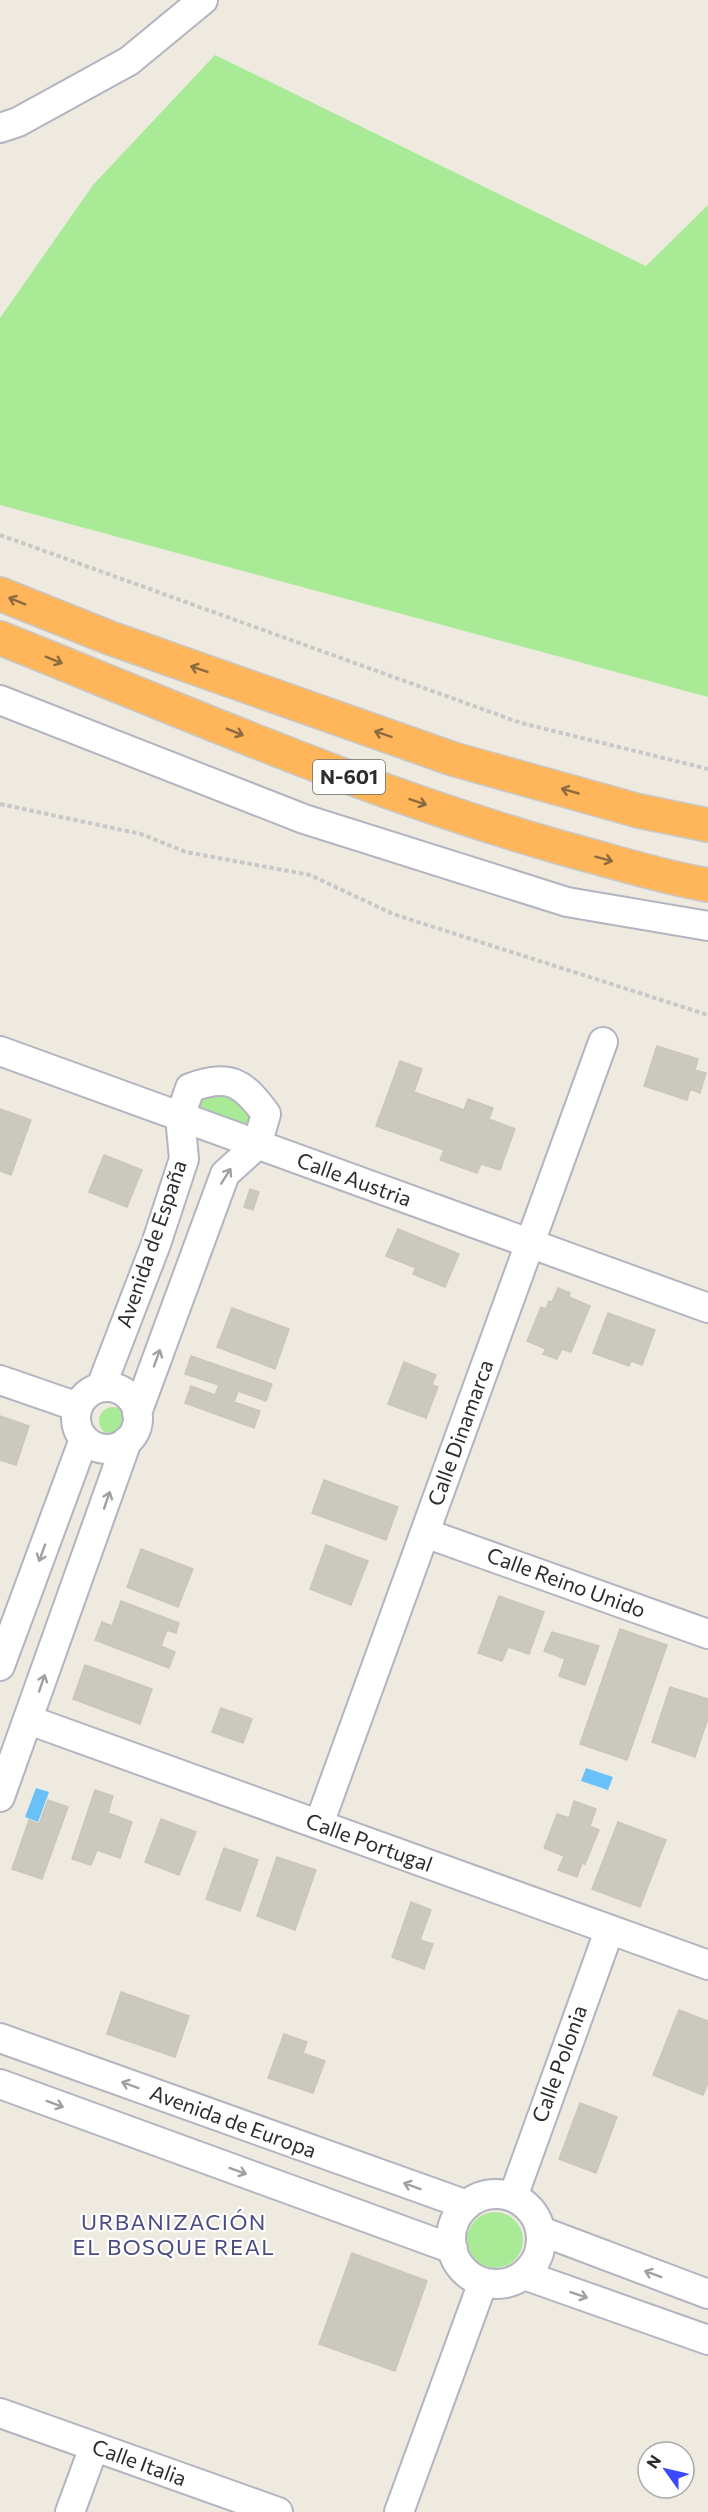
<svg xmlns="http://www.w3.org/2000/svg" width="708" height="2512" font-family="Commissioner,sans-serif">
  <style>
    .green { fill: #a9ea97 }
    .water { fill: #6ac1f9 }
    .building { fill: #cbc8bd; stroke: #cbc7b8; stroke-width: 1.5 }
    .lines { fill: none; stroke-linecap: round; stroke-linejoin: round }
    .minor-casing { stroke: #b3b3c1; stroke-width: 32 }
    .highway-casing { stroke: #c8c8c8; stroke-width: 36 }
    .path { stroke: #c8c8c8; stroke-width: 4; stroke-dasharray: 4.5 3; stroke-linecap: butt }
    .minor { stroke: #fff; stroke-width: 28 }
    .highway { stroke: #ffb65a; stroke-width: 33 }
    .oneway { stroke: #8c6b41 }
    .oneway2 { stroke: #a0a0a0 }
    .labels { text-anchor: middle; stroke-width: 4.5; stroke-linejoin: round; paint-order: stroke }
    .shield { fill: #fff; stroke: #6c6c6c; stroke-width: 1.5 }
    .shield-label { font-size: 20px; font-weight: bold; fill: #2d2d2d }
    .street-label { font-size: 21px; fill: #2d2d2d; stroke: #fff }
    .neighbourhood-label { font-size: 22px; letter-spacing: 1.5px; fill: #494c82; stroke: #fff }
  </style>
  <rect width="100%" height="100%" fill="#efeadf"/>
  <path class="green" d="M 215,55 L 646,266 L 708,205 L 708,697 L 0,505 L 0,318 L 93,185 Z
    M 204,1091 L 241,1094 L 258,1123 L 243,1129 L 199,1112 L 196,1097 Z
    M99 1421a14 14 0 1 1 28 0a14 14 0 1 1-28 0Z
    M467 2240a28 28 0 1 1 56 0a28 28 0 1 1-56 0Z"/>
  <path class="water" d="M 586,1768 L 613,1777 L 608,1790 L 581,1781 Z
    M 36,1788 L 49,1792 L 38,1822 L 25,1817 Z"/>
  <path class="building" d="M 657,1046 L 698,1059 L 695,1070 L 706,1073 L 700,1093 L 690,1089 L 687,1100 L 644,1086 Z
    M 400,1061 L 422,1069 L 414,1092 L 464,1110 L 468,1099 L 493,1108 L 489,1119 L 515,1129 L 500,1170 L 481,1164 L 477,1173 L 440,1160 L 444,1150 L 376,1126 Z
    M 0,1109 L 31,1120 L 11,1175 L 0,1171 Z
    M 104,1155 L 142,1170 L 127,1207 L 89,1192 Z
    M 250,1189 L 259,1192 L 253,1210 L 244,1207 Z
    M 398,1229 L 459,1254 L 445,1287 L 413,1274 L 416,1268 L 386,1256 Z
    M 558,1288 L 570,1293 L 569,1297 L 590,1306 L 571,1352 L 562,1349 L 557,1359 L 543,1354 L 546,1349 L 527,1341 L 541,1307 L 546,1309 L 549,1301 L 552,1302 Z
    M 232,1308 L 289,1329 L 275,1369 L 217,1347 Z
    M 608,1313 L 655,1330 L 642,1365 L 631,1361 L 629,1366 L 593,1353 Z
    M 191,1356 L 272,1384 L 266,1401 L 238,1391 L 234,1402 L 260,1411 L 254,1428 L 185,1403 L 191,1386 L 215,1395 L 219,1385 L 185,1374 Z
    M 404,1362 L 436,1375 L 432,1385 L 438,1387 L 426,1418 L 388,1404 Z
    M 0,1416 L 29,1426 L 16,1465 L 0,1460 Z
    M 324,1480 L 398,1507 L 386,1540 L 312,1513 Z
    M 326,1545 L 368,1561 L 351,1605 L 310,1589 Z
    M 141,1549 L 193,1569 L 178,1607 L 127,1587 Z
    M 499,1596 L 544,1612 L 529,1654 L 508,1647 L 502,1661 L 478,1653 Z
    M 121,1601 L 179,1623 L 176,1633 L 167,1630 L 161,1646 L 175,1652 L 169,1668 L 95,1640 L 102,1622 L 112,1626 Z
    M 620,1629 L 667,1645 L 627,1760 L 580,1744 Z
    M 552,1632 L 599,1646 L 585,1685 L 559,1676 L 565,1659 L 544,1651 Z
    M 85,1665 L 152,1689 L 140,1724 L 73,1699 Z
    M 670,1687 L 708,1699 L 708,1718 L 695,1757 L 652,1742 Z
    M 221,1708 L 252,1719 L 243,1743 L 212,1732 Z
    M 95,1790 L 113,1796 L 108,1813 L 132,1822 L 120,1858 L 97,1850 L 91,1865 L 72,1859 Z
    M 48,1800 L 68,1807 L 42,1879 L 12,1869 L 29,1820 L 39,1824 Z
    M 574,1801 L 596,1809 L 590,1826 L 599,1830 L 585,1864 L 582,1863 L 577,1877 L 558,1870 L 564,1856 L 544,1848 L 557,1814 L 569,1818 Z
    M 161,1819 L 196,1832 L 179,1875 L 145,1862 Z
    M 618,1822 L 666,1840 L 640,1907 L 592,1889 Z
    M 224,1848 L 258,1860 L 240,1911 L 206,1899 Z
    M 277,1857 L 316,1870 L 295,1930 L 257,1916 Z
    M 411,1902 L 431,1910 L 420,1940 L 433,1944 L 424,1969 L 392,1957 Z
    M 121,1992 L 189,2016 L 175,2057 L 107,2034 Z
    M 679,2010 L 708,2021 L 708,2083 L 703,2095 L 653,2075 Z
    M 284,2034 L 307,2042 L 303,2053 L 325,2061 L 313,2093 L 268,2078 Z
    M 580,2103 L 617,2117 L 596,2173 L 559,2159 Z
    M 352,2253 L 427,2281 L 395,2371 L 319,2344 Z"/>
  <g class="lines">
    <defs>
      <path id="minor" d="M 0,128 L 18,122 L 129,61 L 203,0
        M 0,700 L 304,819 L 567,902 L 708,926
        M 0,1051 L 708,1308
        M 0,1380 L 78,1407
        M76 1418a31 31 0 1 1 62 0a31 31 0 1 1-62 0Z
        M 101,1387 L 156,1244 L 184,1159 L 180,1117 L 190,1088 C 228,1073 243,1082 266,1114 L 257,1145 L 225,1174 L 137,1413
        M 425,1533 L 708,1634
        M 0,1666 L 84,1439
        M 29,1720 L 708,1965
        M 0,1797 L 127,1441
        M 319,1824 L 603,1042
        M 0,2038 L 467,2205
        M 0,2084 L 453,2249
        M451 2239a45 45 0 1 1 90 0a45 45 0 1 1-90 0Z
        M 513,2197 L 609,1931
        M 541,2231 L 708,2294
        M 524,2275 L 708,2340
        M 0,2413 L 278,2512
        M 70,2512 L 94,2447
        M 399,2512 L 483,2282"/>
      <path id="highway" d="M 0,594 L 110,638 L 453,759 L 639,811 L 708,825
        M 0,638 C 193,715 384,800 584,854 C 625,865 666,878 708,885"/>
    </defs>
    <use href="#minor" class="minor-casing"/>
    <use href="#highway" class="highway-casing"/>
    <path class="path" d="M 0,535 L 521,723 L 708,769
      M 0,804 L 141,834 L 186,852 L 310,875 L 393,914 L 708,1015"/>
    <use href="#minor" class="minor"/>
    <use href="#highway" class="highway"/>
  </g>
  <defs><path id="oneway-shaft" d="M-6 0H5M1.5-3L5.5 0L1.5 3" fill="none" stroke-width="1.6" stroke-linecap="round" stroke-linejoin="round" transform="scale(1.5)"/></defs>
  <g class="oneway">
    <use href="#oneway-shaft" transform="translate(17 601) rotate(-158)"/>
    <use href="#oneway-shaft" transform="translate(54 660) rotate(22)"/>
    <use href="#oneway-shaft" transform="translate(199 669) rotate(-161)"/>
    <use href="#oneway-shaft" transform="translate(235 732) rotate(22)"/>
    <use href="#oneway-shaft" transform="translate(383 734) rotate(-161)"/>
    <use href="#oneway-shaft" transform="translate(570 791) rotate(-164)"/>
    <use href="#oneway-shaft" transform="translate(418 802) rotate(19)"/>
    <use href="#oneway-shaft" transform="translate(604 859) rotate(15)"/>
  </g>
  <g class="oneway2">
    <use href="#oneway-shaft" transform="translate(226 1176) rotate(-58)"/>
    <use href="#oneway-shaft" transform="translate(157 1358) rotate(-70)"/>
    <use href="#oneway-shaft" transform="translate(107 1500) rotate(-71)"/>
    <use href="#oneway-shaft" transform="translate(42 1553) rotate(110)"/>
    <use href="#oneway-shaft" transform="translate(42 1683) rotate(-71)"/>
    <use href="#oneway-shaft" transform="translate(130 2085) rotate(-160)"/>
    <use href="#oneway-shaft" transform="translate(55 2104) rotate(20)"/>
    <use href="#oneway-shaft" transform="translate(238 2171) rotate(20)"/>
    <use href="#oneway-shaft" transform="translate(412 2186) rotate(-160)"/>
    <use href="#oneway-shaft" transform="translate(653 2274) rotate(-160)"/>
    <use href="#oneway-shaft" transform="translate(579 2295) rotate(19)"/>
  </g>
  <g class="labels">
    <rect class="shield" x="313" y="760" width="72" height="34" rx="4.5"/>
    <g class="shield-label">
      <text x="349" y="784">N-601</text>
    </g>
    <g class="street-label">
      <text transform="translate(354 1180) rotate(20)" y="7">Calle Austria</text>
      <text transform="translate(152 1244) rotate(-71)" y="7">Avenida de España</text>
      <text transform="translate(461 1433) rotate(-70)" y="7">Calle Dinamarca</text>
      <text transform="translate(566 1583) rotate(20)" y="7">Calle Reino Unido</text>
      <text transform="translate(369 1843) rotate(20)" y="7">Calle Portugal</text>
      <text transform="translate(560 2064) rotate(-70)" y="7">Calle Polonia</text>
      <text transform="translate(233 2122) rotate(20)" y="7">Avenida de Europa</text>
      <text transform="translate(139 2463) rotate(20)" y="7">Calle Italia</text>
    </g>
    <g class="neighbourhood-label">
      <text x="174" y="2230">URBANIZACIÓN<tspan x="174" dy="25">EL BOSQUE REAL</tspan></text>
    </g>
  </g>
  <g transform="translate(666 2470) rotate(304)"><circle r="28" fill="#ffffff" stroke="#ababab" stroke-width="1.5"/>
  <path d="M0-4.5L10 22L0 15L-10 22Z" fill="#3c48ff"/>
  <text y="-9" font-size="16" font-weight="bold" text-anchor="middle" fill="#2d2d2d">N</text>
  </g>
</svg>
